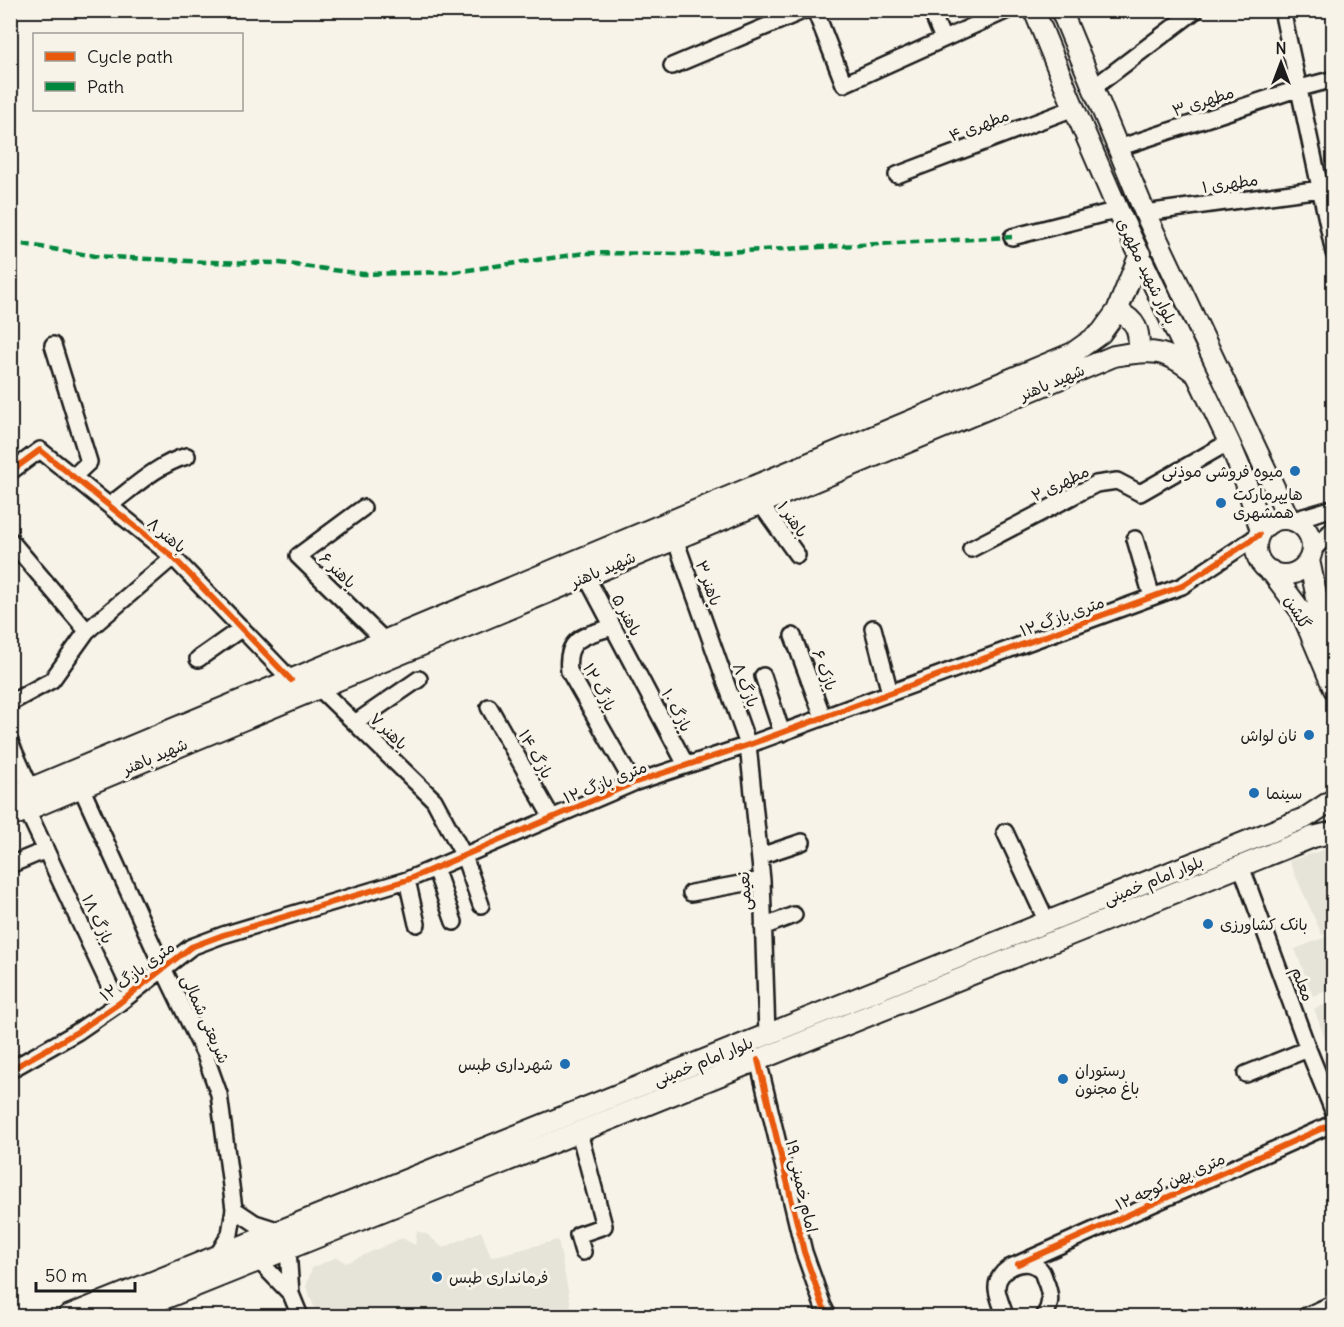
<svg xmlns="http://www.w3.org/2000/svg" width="1344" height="1327" font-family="Delius,'Playpen Sans Arabic',sans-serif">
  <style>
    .built { fill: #e6e3d9 }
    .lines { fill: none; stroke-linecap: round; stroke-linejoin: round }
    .minor-casing { stroke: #1c1c1c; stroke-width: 20 }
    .major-casing { stroke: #1c1c1c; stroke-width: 24 }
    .minor { stroke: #f7f3e8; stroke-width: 15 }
    .major { stroke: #f7f3e8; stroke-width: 20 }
    .quiet { stroke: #00873e; stroke-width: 4.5; stroke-dasharray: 9 4.5; stroke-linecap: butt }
    .cycleway-casing { stroke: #f7f3e8; stroke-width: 10 }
    .cycleway { stroke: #e8590c; stroke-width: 6 }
    .poi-dot { fill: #1f6fb2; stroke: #f7f3e8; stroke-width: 2 }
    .labels { text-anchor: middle; stroke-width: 6; stroke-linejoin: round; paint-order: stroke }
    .street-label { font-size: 16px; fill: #1c1c1c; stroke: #f7f3e8 }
    .poi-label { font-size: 16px; fill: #1c1c1c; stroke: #f7f3e8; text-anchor: start }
  </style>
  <rect width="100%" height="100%" fill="#f7f3e8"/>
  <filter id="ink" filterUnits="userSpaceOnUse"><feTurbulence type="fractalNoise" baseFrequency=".0167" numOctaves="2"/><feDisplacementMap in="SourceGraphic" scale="12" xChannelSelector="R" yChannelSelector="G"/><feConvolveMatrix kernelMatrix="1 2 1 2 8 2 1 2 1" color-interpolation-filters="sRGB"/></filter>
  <g filter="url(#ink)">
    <path class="built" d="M 1333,847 L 1333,931 L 1322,935 L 1289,861 Z
      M 1333,934 L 1333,989 L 1313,996 L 1295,949 Z
      M 1333,1001 L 1333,1059 L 1314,1009 Z
      M 417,1231 L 428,1235 L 443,1248 L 481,1231 L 491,1257 L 558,1240 L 573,1316 L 318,1316 L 306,1287 L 312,1268 L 337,1257 L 346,1263 L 402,1238 L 415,1245 Z"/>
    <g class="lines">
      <defs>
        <path id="minor" d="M 815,10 L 844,84 L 1008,10
          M 931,10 L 943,39
          M 1282,10 L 1334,253
          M 672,66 L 805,10
          M 1093,88 L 1196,10
          M 1118,148 L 1300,88 L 1334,79
          M 897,175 L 1074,108
          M 1145,213 L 1321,189 L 1334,190
          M 1012,237 L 1118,210
          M 53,345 L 89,462 L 73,477
          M 10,472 L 40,450 L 173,557 L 291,680
          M 760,503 L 797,555
          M 110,505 C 134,487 158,464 187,456
          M 363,508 L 298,556 L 385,641
          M 1293,520 L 1334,508
          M 675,539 L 748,745 L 762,880 L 767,1035
          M 1135,539 L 1152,597
          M 10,540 L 87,631
          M 971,549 L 1096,484 L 1117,481 L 1140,493 L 1229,442
          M 1312,551 L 1334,528
          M 586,576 L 686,765
          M 613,627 C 586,635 565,637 569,671 L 633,783
          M 873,628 L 890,693
          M 793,636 L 823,717
          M 198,659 L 242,628
          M 763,676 L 782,733
          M 319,688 L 434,800 L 464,856 L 481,905
          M 10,703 L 52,680 L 87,631 L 173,557
          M 489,707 L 552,818
          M 355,723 L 419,679
          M 10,742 L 31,789
          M 81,787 L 163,968 L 205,1055 L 219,1094 L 234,1209 L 230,1234 L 217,1256
          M 27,810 L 118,1004
          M 1005,832 L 1047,922
          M 760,856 L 802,842
          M 10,865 L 46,850
          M 1241,866 L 1308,1049 L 1334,1113
          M 435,868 L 454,922
          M 407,880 L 417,924
          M 691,893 L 762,880
          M 763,927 L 794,915
          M 758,1060 L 804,1252 L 823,1306 L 828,1316
          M 10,1070 L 77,1032 L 118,1004 L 191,947 L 223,935 L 407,880 L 633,783 L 748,745 L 1182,586 L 1259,535
          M 1246,1074 L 1308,1049
          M 579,1132 L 604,1226 L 578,1235 L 583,1252
          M 234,1209 L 255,1223 L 280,1231
          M 288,1249 L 291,1294 L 300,1316
          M 259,1261 L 291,1294
          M 1018,1264 L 1334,1123
          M 1005,1316 C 1003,1308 998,1298 997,1289 C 995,1268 1030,1253 1042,1272 C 1044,1276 1045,1281 1047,1285 C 1051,1297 1051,1306 1044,1316
          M 1306,1316 L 1334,1303"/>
        <path id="major" d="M 1034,10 L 1074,108 L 1118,210 L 1229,442 L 1245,480 L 1261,531
          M 1061,10 L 1145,213 L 1289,519
          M 1117,311 C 1136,320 1141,331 1138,352
          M1256 547a28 28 0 1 1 56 0a28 28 0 1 1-56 0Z
          M 1309,560 L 1318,603 L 1334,639
          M 1271,571 L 1301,611 L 1334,689
          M 10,797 L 1073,353 L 1101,333 L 1117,311 L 1140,254
          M 10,817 L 1114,356 C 1152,349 1166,349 1196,374
          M 68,1316 L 1305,818 L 1334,799
          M 121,1316 L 1313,837 L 1334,832"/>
      </defs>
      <use href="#minor" class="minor-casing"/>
      <use href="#major" class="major-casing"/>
      <use href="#minor" class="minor"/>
      <use href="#major" class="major"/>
      <path class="quiet" d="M 10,240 L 22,244 L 95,256 L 205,262 L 280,263 L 363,274 L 454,272 L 586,253 L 687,254 L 1012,237"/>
      <defs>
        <path id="cycleway" d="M 10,472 L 40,450 L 173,557 L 291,680
          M 758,1060 L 804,1252 L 823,1306 L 828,1316
          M 10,1070 L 77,1032 L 118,1004 L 191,947 L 223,935 L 407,880 L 633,783 L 748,745 L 1182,586 L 1259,535
          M 1018,1264 L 1334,1123"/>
      </defs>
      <use href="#cycleway" class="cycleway-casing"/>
      <use href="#cycleway" class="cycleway"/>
    </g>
  </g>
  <g class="poi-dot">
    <circle cx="1295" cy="471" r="6"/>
    <circle cx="1221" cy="503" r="6"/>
    <circle cx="1309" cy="735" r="6"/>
    <circle cx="1254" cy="793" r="6"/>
    <circle cx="1208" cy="924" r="6"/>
    <circle cx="565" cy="1064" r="6"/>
    <circle cx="1063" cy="1079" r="6"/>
    <circle cx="437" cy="1277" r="6"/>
  </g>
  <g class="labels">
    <g class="street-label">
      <text transform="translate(1203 101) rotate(-18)" y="6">مطهری ۳</text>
      <text transform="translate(979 125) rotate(-21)" y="6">مطهری ۴</text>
      <text transform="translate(1230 183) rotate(-8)" y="6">مطهری ۱</text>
      <text transform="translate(1147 271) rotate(64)" y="6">بلوار شهید مطهری</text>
      <text transform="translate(1052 382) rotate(-23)" y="6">شهید باهنر</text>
      <text transform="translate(1060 483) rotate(-26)" y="6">مطهری ۲</text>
      <text transform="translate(793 519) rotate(55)" y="6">باهنر ۱</text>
      <text transform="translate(167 535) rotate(40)" y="6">باهنر ۸</text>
      <text transform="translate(603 569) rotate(-23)" y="6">شهید باهنر</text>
      <text transform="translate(338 570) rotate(44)" y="6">باهنر ۶</text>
      <text transform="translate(709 583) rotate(70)" y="6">باهنر ۳</text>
      <text transform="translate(1298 612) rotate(60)" y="6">گلشن</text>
      <text transform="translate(627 615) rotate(62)" y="6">باهنر ۵</text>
      <text transform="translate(1062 616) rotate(-20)" y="6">۱۲ متری بازگ</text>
      <text transform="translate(825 670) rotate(70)" y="6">بازک ۶</text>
      <text transform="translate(746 685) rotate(70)" y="6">بازگ ۸</text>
      <text transform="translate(600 687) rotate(62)" y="6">بازگ ۱۲</text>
      <text transform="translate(677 710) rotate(62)" y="6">بازگ ۱۰</text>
      <text transform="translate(389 731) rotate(44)" y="6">باهنر ۷</text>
      <text transform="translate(536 754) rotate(61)" y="6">بازگ ۱۴</text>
      <text transform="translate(155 756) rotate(-23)" y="6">شهید باهنر</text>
      <text transform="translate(605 782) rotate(-22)" y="6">۱۲ متری بازگ</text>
      <text transform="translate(1153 880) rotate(-22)" y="6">بلوار امام خمینی</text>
      <text transform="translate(744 891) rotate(-93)" y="6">نعیمی</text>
      <text transform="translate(98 919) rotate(65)" y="6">بازگ ۱۸</text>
      <text transform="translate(137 971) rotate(-37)" y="6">۱۲ متری بازگ</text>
      <text transform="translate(1303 984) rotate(70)" y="6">معلم</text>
      <text transform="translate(206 1019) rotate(66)" y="6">شریعتی شمالی</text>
      <text transform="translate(703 1061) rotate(-22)" y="6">بلوار امام خمینی</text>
      <text transform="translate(1170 1181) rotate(-24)" y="6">۱۲ متری پهن کوچه</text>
      <text transform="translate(802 1186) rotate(77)" y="6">امام خمینی ۱۹</text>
    </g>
    <g class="poi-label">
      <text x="1283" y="477" text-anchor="end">میوه فروشی موذنی</text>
      <text x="1233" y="500">هايپرماركت<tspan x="1233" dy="18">همشهری</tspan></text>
      <text x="1297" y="741" text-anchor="end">نان لواش</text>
      <text x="1266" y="799">سینما</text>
      <text x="1220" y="930">بانک کشاورزی</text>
      <text x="553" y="1070" text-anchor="end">شهرداری طبس</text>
      <text x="1075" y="1076">رستوران<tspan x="1075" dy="18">باغ مجنون</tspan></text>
      <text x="449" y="1283">فرمانداری طبس</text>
    </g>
  </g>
  <rect width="1344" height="1327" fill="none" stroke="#f7f3e8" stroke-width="36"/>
  <rect x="18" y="18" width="1308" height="1291" fill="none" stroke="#1c1c1c" stroke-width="2" filter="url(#ink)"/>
  <rect x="33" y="33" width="210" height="78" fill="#f7f3e8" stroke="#9f9d96" stroke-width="1.5"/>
  <rect x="45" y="52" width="30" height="9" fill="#e8590c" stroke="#9f9d96" stroke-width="1.5"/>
  <text x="87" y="63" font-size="18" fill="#1c1c1c">Cycle path</text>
  <rect x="45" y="82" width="30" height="9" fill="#00873e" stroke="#9f9d96" stroke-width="1.5"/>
  <text x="87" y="93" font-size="18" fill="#1c1c1c">Path</text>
  <g transform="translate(1281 63)" stroke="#f7f3e8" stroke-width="4.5" paint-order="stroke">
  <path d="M0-4.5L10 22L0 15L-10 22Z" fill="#1c1c1c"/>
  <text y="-9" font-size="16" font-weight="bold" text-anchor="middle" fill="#1c1c1c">N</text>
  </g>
  <path d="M36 1282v9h99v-9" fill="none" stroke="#1c1c1c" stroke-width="3"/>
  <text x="45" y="1282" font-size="18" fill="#1c1c1c" stroke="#f7f3e8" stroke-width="4.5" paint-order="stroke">50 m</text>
</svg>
